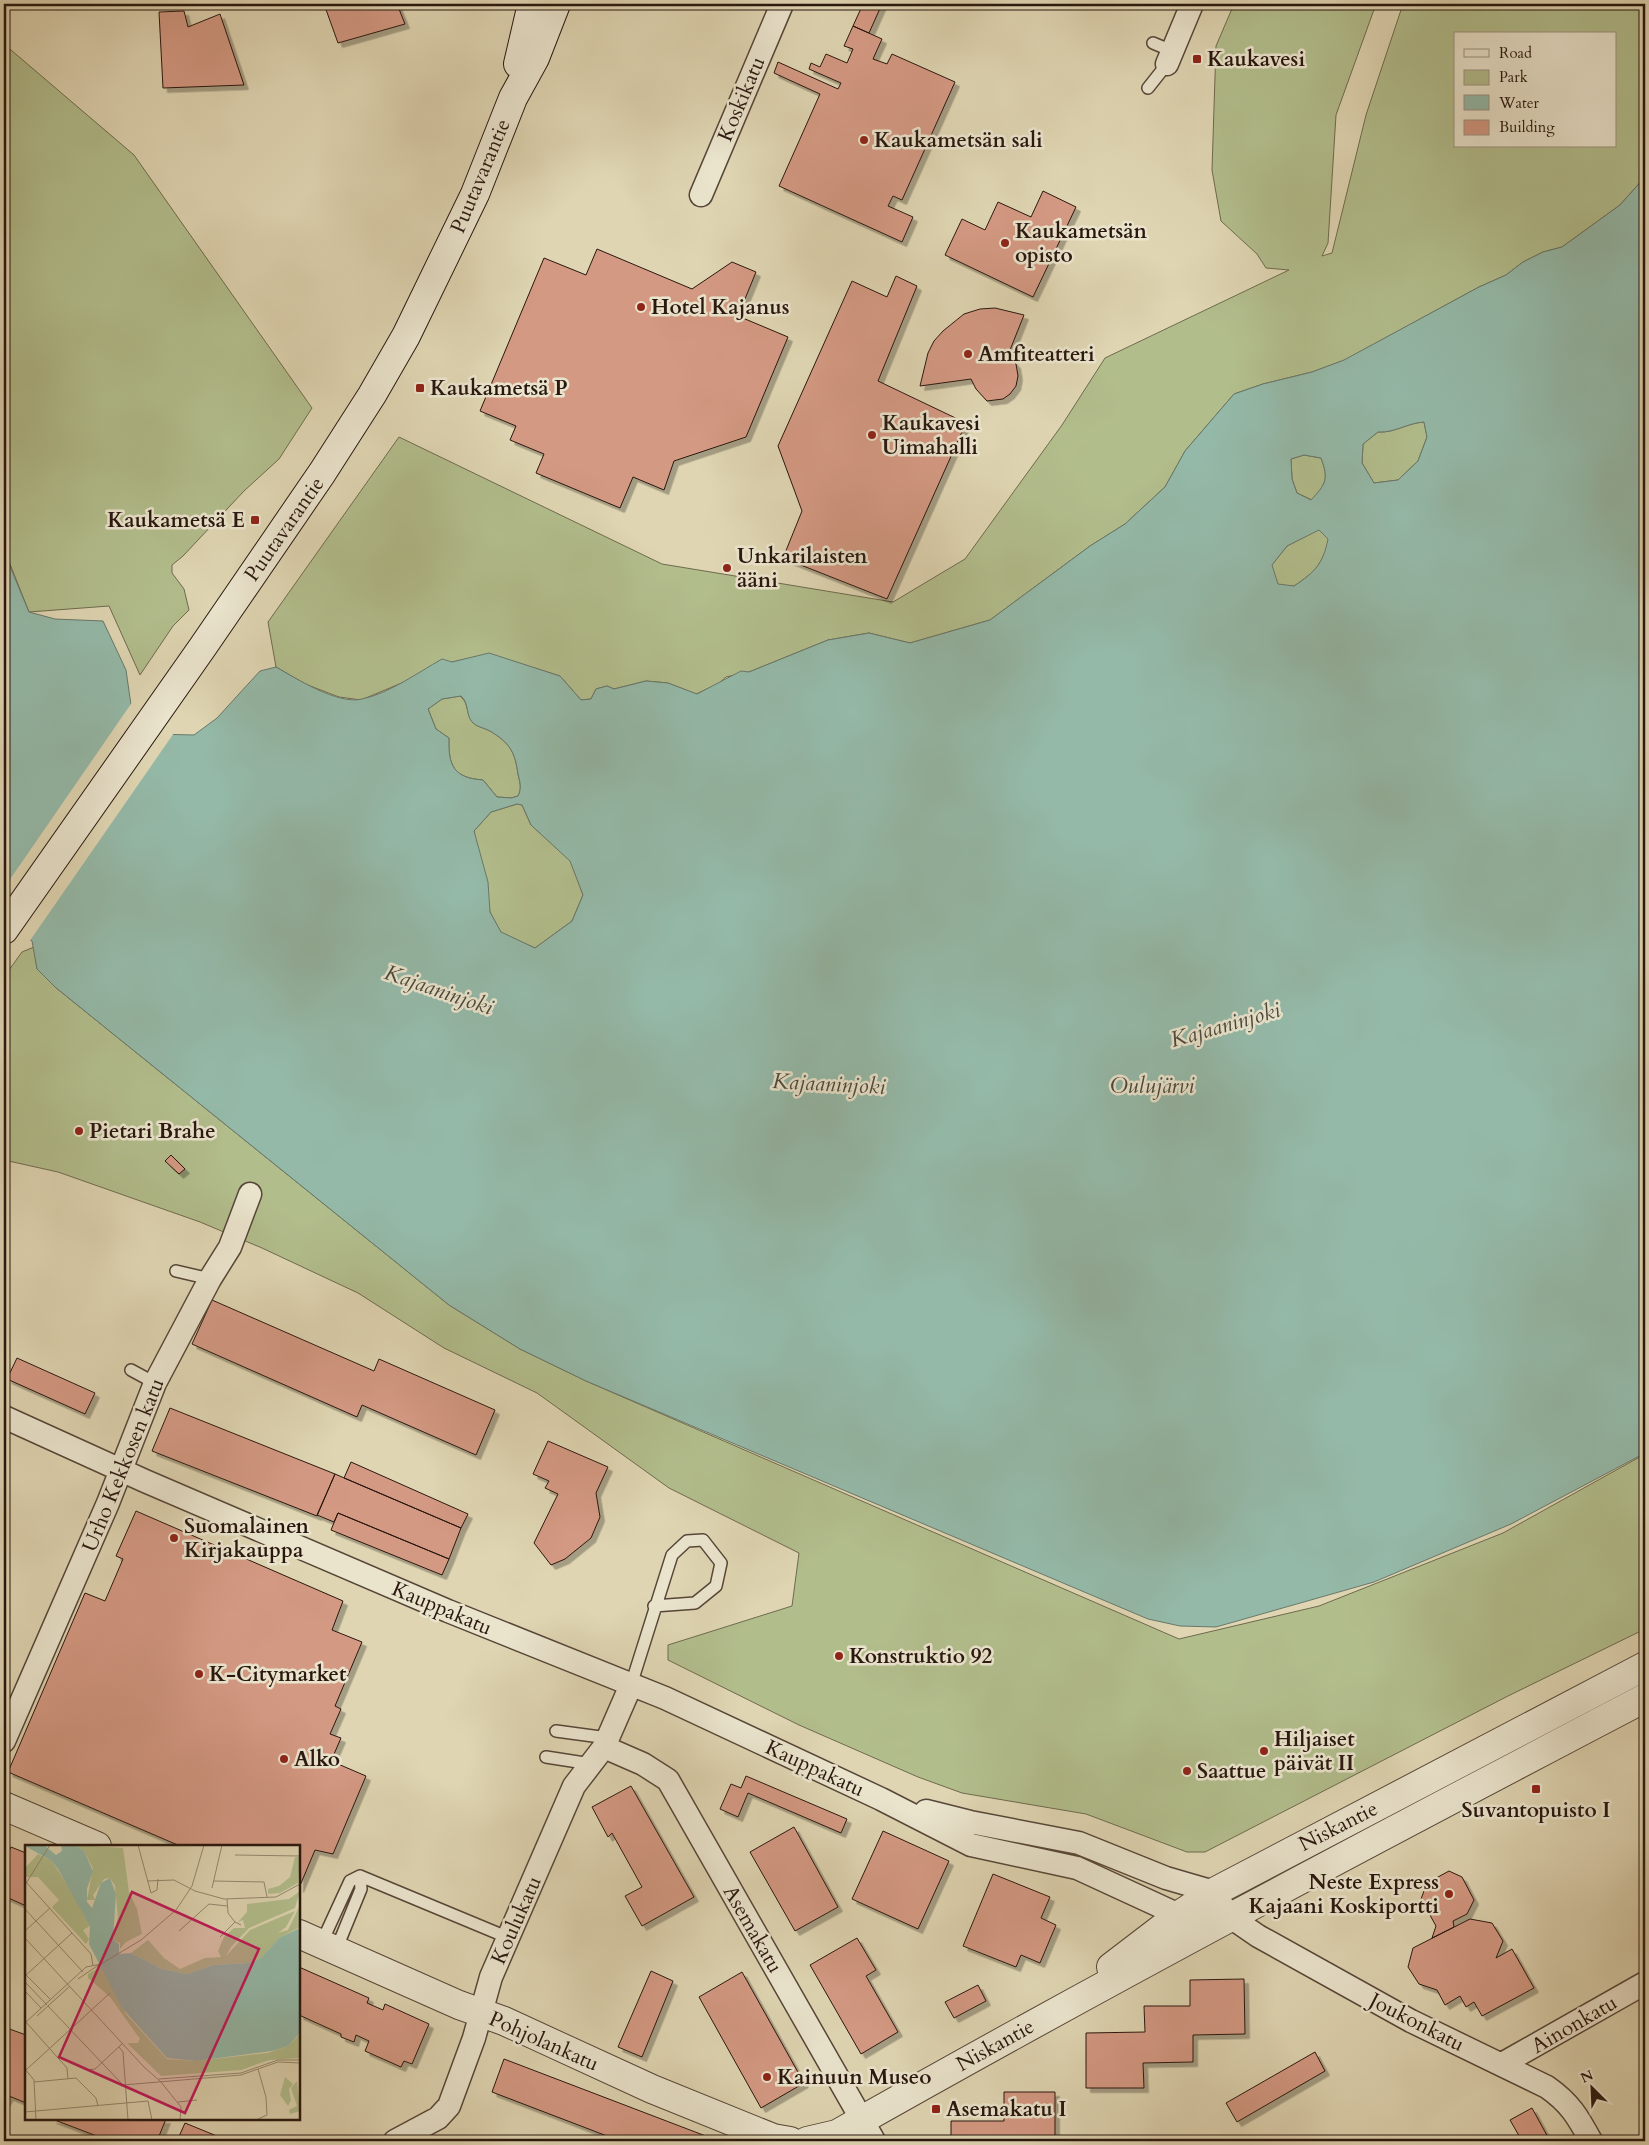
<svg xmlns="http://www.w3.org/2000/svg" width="1649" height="2145" font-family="Cardo,serif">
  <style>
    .green { fill: #b2bd8c; stroke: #6e6a4e; fill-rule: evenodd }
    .water { fill: #94b9a8; stroke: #69786b; fill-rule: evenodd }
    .pier { fill: #dfd5b2 }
    .building { fill: #d49983; stroke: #29170f; filter: url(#shadow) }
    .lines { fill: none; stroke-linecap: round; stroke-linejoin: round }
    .service-casing { stroke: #564638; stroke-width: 14 }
    .minor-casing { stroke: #564638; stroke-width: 25 }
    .tertiary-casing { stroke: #564638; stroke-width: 30 }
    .secondary-casing { stroke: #29170f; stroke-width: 30 }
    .service { stroke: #eae4cd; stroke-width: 11 }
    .minor { stroke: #eae4cd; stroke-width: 22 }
    .tertiary { stroke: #eae4cd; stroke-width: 28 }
    .secondary { stroke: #eae4cd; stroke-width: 28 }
    .poi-dot { fill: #8f2418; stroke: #eae4cd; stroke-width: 2 }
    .labels { text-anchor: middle; stroke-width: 5; stroke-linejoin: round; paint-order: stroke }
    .poi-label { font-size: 21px; font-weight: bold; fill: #29170f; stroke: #eae4cd; text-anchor: start }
    .street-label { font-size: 21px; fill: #29170f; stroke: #eae4cd }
    .water-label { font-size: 22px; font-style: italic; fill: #49483d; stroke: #eae4cd }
    .inset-road { fill: none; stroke: #968971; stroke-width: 1 }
    .view { fill: #c2185b; fill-opacity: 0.15; stroke: #c2185b; stroke-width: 2.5 }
    .inset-edge { fill: none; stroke: #29170f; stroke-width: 2.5 }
  </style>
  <defs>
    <filter id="shadow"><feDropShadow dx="4.5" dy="4.5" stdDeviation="0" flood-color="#0004"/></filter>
  </defs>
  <rect width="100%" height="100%" fill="#dfd5b2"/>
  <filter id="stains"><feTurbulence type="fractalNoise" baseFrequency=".004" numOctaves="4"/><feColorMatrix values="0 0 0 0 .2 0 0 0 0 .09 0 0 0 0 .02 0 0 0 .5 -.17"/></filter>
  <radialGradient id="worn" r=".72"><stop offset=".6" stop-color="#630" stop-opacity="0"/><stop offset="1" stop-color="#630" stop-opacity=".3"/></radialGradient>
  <path class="green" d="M 1234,4 L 1376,4 L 1336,115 L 1328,243 L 1322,256 L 1332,253 L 1366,115 L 1403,4 L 1645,4 L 1645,177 L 1620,205 L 1562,247 L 1543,252 L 1523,262 L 1506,275 L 1479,287 L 1345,360 L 1312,372 L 1263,384 L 1234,394 L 1185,451 L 1165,487 L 1125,524 L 1090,546 L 990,620 L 910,643 L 869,633 L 828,640 L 749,672 L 726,677 L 718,684 L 696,694 L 668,683 L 646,681 L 614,689 L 607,686 L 596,689 L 591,699 L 581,700 L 560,676 L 489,654 L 452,662 L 361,700 L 339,697 L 305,684 L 276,667 L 268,622 L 399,437 L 662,564 L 893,602 L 965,559 L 1062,425 L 1105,358 L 1289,270 L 1266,268 L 1257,254 L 1221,221 L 1212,170 L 1216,46 ZM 1455,34 L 1615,34 L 1615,146 L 1455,146 Z
    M 4,44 L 134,155 L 312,408 L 279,459 L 244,491 L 183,556 L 172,565 L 172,573 L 184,589 L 189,610 L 173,626 L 140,675 L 109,606 L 29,612 L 4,549 Z
    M 1424,422 L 1427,437 L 1418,461 L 1398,480 L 1374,483 L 1362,463 L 1363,444 L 1378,432 C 1395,433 1407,423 1424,422 Z
    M 1304,455 L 1321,458 C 1329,479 1326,484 1312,500 L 1297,493 L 1292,479 L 1291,459 Z
    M 1319,529 L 1329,539 C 1323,564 1315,572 1294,586 L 1278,585 L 1271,566 L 1287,546 Z
    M 460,696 C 470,704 465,714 473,723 C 477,727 485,728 490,731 C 510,743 515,752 518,774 C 520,783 522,788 518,796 L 511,798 L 497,797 L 483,780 C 454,778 448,766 449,738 L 436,729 L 428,709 L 442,699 Z
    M 517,804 L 522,805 L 531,825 L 571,861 L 583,895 L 572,921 L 535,948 L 501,933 L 490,912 L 474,831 L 491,812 Z
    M 34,947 L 37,969 L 55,987 L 449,1305 L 520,1349 L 586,1381 L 1179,1639 L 1319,1606 L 1503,1533 L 1645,1454 L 1645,1629 L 1508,1696 L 1205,1852 L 1187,1852 L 1086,1814 L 962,1793 L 918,1777 L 799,1725 L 668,1660 L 668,1645 L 792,1606 L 799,1553 L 669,1488 L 537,1393 L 444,1348 L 358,1293 L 262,1248 L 200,1222 L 58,1172 L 4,1160 L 4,977 L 22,952 Z"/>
  <path class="water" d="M 1645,177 L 1645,1453 L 1511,1524 L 1374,1582 L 1216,1627 L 1180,1626 L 1148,1619 L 586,1381 L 520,1349 L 449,1305 L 55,987 L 37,969 L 32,941 L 4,924 L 4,552 L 29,612 L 55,619 L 103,621 L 126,670 L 132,712 L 152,734 L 194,735 L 217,718 L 260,671 L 276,667 C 297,679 338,705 362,699 C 390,693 417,673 442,659 L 452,662 L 489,653 L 560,676 L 581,700 L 591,699 L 596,689 L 607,686 L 614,689 L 646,681 L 668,683 L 697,694 L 741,671 L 749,672 L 828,640 L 869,633 L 910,643 L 990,620 L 1090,546 L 1125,524 L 1165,487 L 1185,451 L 1234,394 L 1263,384 L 1312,372 L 1344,360 L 1479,287 L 1506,275 L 1523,262 L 1543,252 L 1562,247 L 1620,205 ZM 1424,422 L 1427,437 L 1418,461 L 1398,480 L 1374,483 L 1362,463 L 1363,444 L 1378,432 C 1395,433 1407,423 1424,422 ZM 1304,455 L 1321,458 C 1329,479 1326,484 1311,500 L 1297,493 L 1292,479 L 1291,459 ZM 1319,530 L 1328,539 C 1323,564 1315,572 1294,586 L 1278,584 L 1272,565 L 1287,546 ZM 461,696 C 470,704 465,715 473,723 C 477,727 485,728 490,731 C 510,743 515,752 518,774 C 520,782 522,788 518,796 L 511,798 L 497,797 L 483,780 C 454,778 448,766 449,738 L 436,729 L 428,709 L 442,699 ZM 517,804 L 522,805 L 531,825 L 570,861 L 583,895 L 572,921 L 535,948 L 501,932 L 490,912 L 488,882 L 474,831 L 491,812 Z"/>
  <path class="pier" d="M 133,701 L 134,711 L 153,732 L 174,733 L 29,942 L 4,927 L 4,888 Z"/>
  <path class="building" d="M 324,4 L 397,4 L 405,24 L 338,43 Z
    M 863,4 L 882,4 L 869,33 L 853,26 Z
    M 184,11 L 188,27 L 220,14 L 244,85 L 163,88 L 159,12 Z
    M 853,26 L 882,39 L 873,59 L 887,64 L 892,54 L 955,82 L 902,200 L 893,196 L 888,206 L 913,217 L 902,242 L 779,186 L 820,94 L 774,73 L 778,62 L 838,89 L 841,83 L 809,69 L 811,63 L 820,67 L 826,54 L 847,63 L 853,49 L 844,46 Z
    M 1043,191 L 1076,207 L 1033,297 L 945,255 L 962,219 L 985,230 L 998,202 L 1031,217 Z
    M 597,249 L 692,289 L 732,262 L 756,272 L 738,316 L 788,337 L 746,437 L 674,461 L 664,490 L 633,477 L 620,508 L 536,473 L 544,454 L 510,440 L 516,426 L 480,411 L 544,258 L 586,275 Z
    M 896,276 L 917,286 L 878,381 L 966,423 L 887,599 L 783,558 L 802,511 L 778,446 L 852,281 L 887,297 Z
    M 995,308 L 1024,315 L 1008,355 L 1016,364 L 1018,376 L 1016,386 L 1010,394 L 1003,399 L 987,401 L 976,389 L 971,379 L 920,386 L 928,353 L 934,341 L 943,331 L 964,314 L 980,309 Z
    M 171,1155 L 185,1169 L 179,1174 L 165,1161 Z
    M 212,1300 L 374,1371 L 379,1359 L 495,1410 L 476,1455 L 362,1405 L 357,1417 L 192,1344 Z
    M 17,1358 L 95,1393 L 85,1414 L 7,1379 Z
    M 170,1408 L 335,1474 L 317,1516 L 152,1451 Z
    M 548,1441 L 608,1467 L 596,1493 L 600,1517 L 591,1538 L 565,1559 L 551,1565 L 534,1543 L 558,1494 L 545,1488 L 549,1481 L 533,1474 Z
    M 351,1462 L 468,1514 L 461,1528 L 344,1478 Z
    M 335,1474 L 461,1528 L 449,1559 L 338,1513 L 334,1522 L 317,1515 Z
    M 136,1511 L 343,1601 L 332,1630 L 362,1642 L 335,1706 L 341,1709 L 330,1734 L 341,1738 L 331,1761 L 366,1776 L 333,1854 L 315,1850 L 299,1888 L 299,1846 L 180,1846 L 8,1772 L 85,1593 L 105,1601 L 123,1559 L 116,1556 Z
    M 338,1513 L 449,1559 L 442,1575 L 331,1530 Z
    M 746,1776 L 847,1819 L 841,1833 L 748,1793 L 738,1817 L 720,1809 L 731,1784 L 741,1788 Z
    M 631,1786 L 694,1897 L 642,1926 L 625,1896 L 642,1887 L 612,1833 L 608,1837 L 592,1807 Z
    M 794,1827 L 838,1907 L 795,1931 L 750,1852 Z
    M 883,1831 L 949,1861 L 918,1929 L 852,1899 Z
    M 11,1847 L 26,1853 L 26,1899 L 24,1905 L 4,1896 L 4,1863 Z
    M 1449,1871 L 1462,1877 L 1474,1900 L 1467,1914 L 1453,1921 L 1454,1927 L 1432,1938 L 1436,1926 L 1421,1899 L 1427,1883 Z
    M 993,1874 L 1050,1897 L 1041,1918 L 1056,1925 L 1040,1963 L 1021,1955 L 1016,1967 L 963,1946 Z
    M 1470,1919 L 1492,1923 L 1503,1941 L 1496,1958 L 1512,1949 L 1534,1988 L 1482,2016 L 1474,2002 L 1466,2007 L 1460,1996 L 1445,2005 L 1437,1990 L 1419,1984 L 1408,1967 L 1413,1948 Z
    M 857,1938 L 876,1970 L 866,1976 L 898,2032 L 861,2054 L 810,1965 Z
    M 299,1967 L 369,1998 L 367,2003 L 383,2010 L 385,2004 L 429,2024 L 412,2064 L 404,2061 L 401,2067 L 365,2051 L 369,2041 L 356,2035 L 354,2042 L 341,2037 L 341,2034 L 299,2015 Z
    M 651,1971 L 673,1981 L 642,2057 L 618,2047 Z
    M 742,1972 L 804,2083 L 761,2108 L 699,1997 Z
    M 1244,1979 L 1245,2034 L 1193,2035 L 1193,2062 L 1143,2063 L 1144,2088 L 1086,2088 L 1086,2033 L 1145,2032 L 1144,2006 L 1190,2006 L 1190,1980 Z
    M 978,1985 L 986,2001 L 954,2018 L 945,2002 Z
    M 4,2027 L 26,2035 L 26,2103 L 9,2096 L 4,2104 Z
    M 1315,2052 L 1325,2071 L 1237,2122 L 1226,2103 Z
    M 504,2059 L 711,2138 L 709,2141 L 605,2141 L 607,2136 L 492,2092 Z
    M 1004,2092 L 1055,2092 L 1055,2141 L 951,2141 L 951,2121 L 1004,2121 Z
    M 1532,2108 L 1550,2141 L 1522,2141 L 1510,2120 Z
    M 52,2119 L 166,2119 L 157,2141 L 110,2141 Z
    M 185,2123 L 229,2141 L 177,2141 Z"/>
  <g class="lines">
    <defs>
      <path id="service" d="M 1153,43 L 1172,51
        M 1148,88 L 1167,64
        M 176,1271 L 210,1279
        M 131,1370 L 155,1383
        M 631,1685 L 672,1555 L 687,1541 L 703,1540 L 721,1563 L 716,1586 L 695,1603 L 654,1606
        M 556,1731 L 608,1738
        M 546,1757 L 591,1764
        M 360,1876 L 509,1938
        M 321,1944 L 350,1881 L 360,1876
        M 336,1950 L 361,1889 L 360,1876"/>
      <path id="minor" d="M 1167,64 L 1192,4
        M 701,195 L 782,4
        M 4,1417 L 145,1481 L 448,1611 L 665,1698 L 881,1799 L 971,1845 L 1077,1868 L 1179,1915 L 1229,1916
        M 4,1741 L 108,1503 L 155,1383 L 210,1279 L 230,1247 L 250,1194
        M 604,1747 L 643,1764 L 668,1780 L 874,2141
        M 926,1811 L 970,1822 L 1079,1843 L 1166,1878 L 1214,1892 L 1229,1916 L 1258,1936 L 1411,2021 L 1547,2087 C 1570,2103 1578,2117 1591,2141
        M 1502,2064 L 1645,1983
        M 395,2141 L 438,2118 L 449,2106 L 474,2038 L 491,1977 L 574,1786 L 604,1747 L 631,1685"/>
      <path id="tertiary" d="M 4,1806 L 97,1846
        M 299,1934 L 459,2005 L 504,2021 L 652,2089 L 773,2138 L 790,2141
        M 1111,1967 L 1179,1915 L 1214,1892 L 1645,1666
        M 807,2141 L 837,2134 C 1103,1983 1374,1840 1645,1698"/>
      <path id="secondary" d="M 518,64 L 532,4
        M 4,930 L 202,648 L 322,473 L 372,395 L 406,336 L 475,194 L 513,98 L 535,58 L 556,4"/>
    </defs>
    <use href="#service" class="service-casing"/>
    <use href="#minor" class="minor-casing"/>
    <use href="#tertiary" class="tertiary-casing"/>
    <use href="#secondary" class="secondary-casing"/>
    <use href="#service" class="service"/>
    <use href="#minor" class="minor"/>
    <use href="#tertiary" class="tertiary"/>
    <use href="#secondary" class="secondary"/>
  </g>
  <g class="poi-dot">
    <rect x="1192" y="54" width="10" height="10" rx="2.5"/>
    <circle cx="864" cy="140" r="5"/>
    <circle cx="1005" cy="243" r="5"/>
    <circle cx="641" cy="307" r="5"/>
    <circle cx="968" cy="354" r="5"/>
    <rect x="415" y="383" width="10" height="10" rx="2.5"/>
    <circle cx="872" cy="435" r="5"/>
    <rect x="250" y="515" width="10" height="10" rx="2.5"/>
    <circle cx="727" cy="568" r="5"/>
    <circle cx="79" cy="1131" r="5"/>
    <circle cx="174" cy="1538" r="5"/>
    <circle cx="839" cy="1656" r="5"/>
    <circle cx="199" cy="1674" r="5"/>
    <circle cx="1264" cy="1751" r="5"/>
    <circle cx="284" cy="1759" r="5"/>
    <circle cx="1187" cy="1771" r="5"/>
    <rect x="1531" y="1784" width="10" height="10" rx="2.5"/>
    <circle cx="1449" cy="1894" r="5"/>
    <circle cx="767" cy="2077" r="5"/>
    <rect x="931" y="2104" width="10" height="10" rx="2.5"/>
  </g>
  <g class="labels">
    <g class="poi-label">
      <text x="1207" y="66">Kaukavesi</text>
      <text x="874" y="147">Kaukametsän sali</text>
      <text x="1015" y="238">Kaukametsän<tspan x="1015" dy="24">opisto</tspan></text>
      <text x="651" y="314">Hotel Kajanus</text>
      <text x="978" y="361">Amfiteatteri</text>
      <text x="430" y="395">Kaukametsä P</text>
      <text x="882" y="430">Kaukavesi<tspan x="882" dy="24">Uimahalli</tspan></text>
      <text x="245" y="527" text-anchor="end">Kaukametsä E</text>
      <text x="737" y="563">Unkarilaisten<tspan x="737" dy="24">ääni</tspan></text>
      <text x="89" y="1138">Pietari Brahe</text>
      <text x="184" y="1533">Suomalainen<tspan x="184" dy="24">Kirjakauppa</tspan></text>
      <text x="849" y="1663">Konstruktio 92</text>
      <text x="209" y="1681">K-Citymarket</text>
      <text x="1274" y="1746">Hiljaiset<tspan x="1274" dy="24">päivät II</tspan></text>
      <text x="294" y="1766">Alko</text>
      <text x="1197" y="1778">Saattue</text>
      <text x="1536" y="1817" text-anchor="middle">Suvantopuisto I</text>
      <text x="1439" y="1889" text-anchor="end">Neste Express<tspan x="1439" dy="24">Kajaani Koskiportti</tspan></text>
      <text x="777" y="2084">Kainuun Museo</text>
      <text x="946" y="2116">Asemakatu I</text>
    </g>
    <g class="street-label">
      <text transform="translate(741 99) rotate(-67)" y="7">Koskikatu</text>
      <text transform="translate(480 176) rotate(-67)" y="7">Puutavarantie</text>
      <text transform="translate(284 529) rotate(-55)" y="7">Puutavarantie</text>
      <text transform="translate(123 1465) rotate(-68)" y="7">Urho Kekkosen katu</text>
      <text transform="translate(442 1608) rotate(23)" y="7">Kauppakatu</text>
      <text transform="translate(815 1768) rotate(25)" y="7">Kauppakatu</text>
      <text transform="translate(1338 1826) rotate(-27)" y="7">Niskantie</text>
      <text transform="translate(516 1920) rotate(-66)" y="7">Koulukatu</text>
      <text transform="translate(753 1929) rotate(60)" y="7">Asemakatu</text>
      <text transform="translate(1417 2022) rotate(27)" y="7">Joukonkatu</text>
      <text transform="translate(1574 2024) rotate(-30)" y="7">Ainonkatu</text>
      <text transform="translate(544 2041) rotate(24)" y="7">Pohjolankatu</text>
      <text transform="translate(995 2045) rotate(-29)" y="7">Niskantie</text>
    </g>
    <g class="water-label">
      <text transform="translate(439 989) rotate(19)" y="8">Kajaaninjoki</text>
      <text transform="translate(1225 1024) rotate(-16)" y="8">Kajaaninjoki</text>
      <text transform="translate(829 1083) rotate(3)" y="8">Kajaaninjoki</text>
      <text x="1152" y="1093">Oulujärvi</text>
    </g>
  </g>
  <g transform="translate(25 1845)">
    <rect width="275" height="275" fill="#dfd5b2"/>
    <path d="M 50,0 L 98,3 L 104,47 L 112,64 L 117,89 L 101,97 L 95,104 L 95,98 L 88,95 L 93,72 L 90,41 L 85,33 L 79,34 L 68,50 L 70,55 L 62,55 L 68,23 L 59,6 ZM 13,9 L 27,16 L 54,59 L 65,81 L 58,85 L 64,94 L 61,99 L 27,62 L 34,55 L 13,32 L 0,32 L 0,23 ZM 270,12 L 275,12 L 273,38 L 255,48 L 243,49 L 243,44 L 254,41 L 265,32 ZM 275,46 L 270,63 L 224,83 L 206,102 L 201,111 L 225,85 L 270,66 L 261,82 L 253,88 L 263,85 L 275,60 L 275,82 L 254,93 L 236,113 L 225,118 L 188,120 L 162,129 L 137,124 L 106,108 L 123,95 L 139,113 L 155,124 L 180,113 L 196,112 L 193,106 L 199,92 L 209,83 L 220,83 L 218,75 L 213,77 L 222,67 L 222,59 L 264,54 ZM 77,121 L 101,169 L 142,214 L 170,216 L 243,208 L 263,201 L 275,189 L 275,213 L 244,215 L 216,225 L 136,231 L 102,198 L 113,198 L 115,194 L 85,152 L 63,133 L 63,129 ZM 260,232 L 268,239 L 264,244 L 266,255 L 263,261 L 255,250 ZM 272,236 L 275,266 L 265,269 L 264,265 L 272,261 L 266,243 Z" fill="#b2bd8c"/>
    <path d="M 19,0 L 31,10 L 37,6 L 36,0 L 50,0 L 59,6 L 68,26 L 62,44 L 62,57 L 67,63 L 76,38 L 85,33 L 91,49 L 88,95 L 94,99 L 94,109 L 106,108 L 137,124 L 162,129 L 188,120 L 225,118 L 236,113 L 254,93 L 275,83 L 275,188 L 263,201 L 247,206 L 171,216 L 142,213 L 97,163 L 64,99 L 65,81 L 33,24 L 27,16 L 0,1 Z" fill="#94b9a8"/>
    <path class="inset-road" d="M 113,0 L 126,48 L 132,45 L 133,34M 210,10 L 275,11M 0,36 L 66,109 L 68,121M 122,36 L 149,35 L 170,46 L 199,54 L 251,52 L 275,39M 188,36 L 239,37 L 242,52M 0,40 L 25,0M 187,43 L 197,0M 202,54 L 203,68 L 210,77 L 216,80M 0,64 L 58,127M 0,86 L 25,63M 154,86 L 184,59 L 202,61M 195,92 L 210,77M 0,93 L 119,222 L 136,237 L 156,262 L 155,275M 0,129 L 25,154M 0,131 L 47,88M 53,134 L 75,119M 0,137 L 22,160M 0,146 L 16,163M 23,161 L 98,240 L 216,230 L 253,217 L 275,218M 12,171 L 45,141M 0,176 L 42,223 L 43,234M 0,178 L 61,122 L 76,119 L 116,95 L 151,65 L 167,41 L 179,0M 94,202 L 98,207 L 103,275M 0,224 L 9,235 L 11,275M 233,224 L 241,252 L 242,270 L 233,274M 1,225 L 85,148M 63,225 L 70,224 L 98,198M 134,234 L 216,228 L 253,215 L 275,215M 9,237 L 51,233 L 71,253 L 73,261M 153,257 L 172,255M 0,267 L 123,256 L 127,275"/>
    <path class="view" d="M 107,47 L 234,104 L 160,268 L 34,212 Z"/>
    <rect width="275" height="275" class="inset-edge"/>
  </g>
  <rect width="1649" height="2145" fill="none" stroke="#dfd5b2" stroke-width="20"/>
  <rect x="5" y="5" width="1639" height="2135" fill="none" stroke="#29170f" stroke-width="2.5"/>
  <rect x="10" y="10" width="1629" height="2125" fill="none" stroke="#29170f"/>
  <rect x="1454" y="32" width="162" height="115" fill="#eae4cd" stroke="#9d9281"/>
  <rect x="1464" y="49" width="25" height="8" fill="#eae4cd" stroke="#9d9281"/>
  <text x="1499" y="58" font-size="15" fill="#29170f">Road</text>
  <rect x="1464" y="70" width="25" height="15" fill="#b2bd8c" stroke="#9d9281"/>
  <text x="1499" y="82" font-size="15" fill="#29170f">Park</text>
  <rect x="1464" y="95" width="25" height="15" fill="#94b9a8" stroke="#9d9281"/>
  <text x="1499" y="108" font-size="15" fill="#29170f">Water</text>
  <rect x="1464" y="120" width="25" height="15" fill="#d49983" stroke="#9d9281"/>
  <text x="1499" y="132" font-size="15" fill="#29170f">Building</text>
  <g transform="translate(1592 2088) rotate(336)" stroke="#eae4cd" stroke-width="4" paint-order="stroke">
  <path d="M0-4L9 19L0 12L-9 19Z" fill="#29170f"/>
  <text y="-8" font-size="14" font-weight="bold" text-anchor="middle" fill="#29170f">N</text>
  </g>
  <rect width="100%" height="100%" filter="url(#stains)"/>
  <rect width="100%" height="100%" fill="url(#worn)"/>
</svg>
